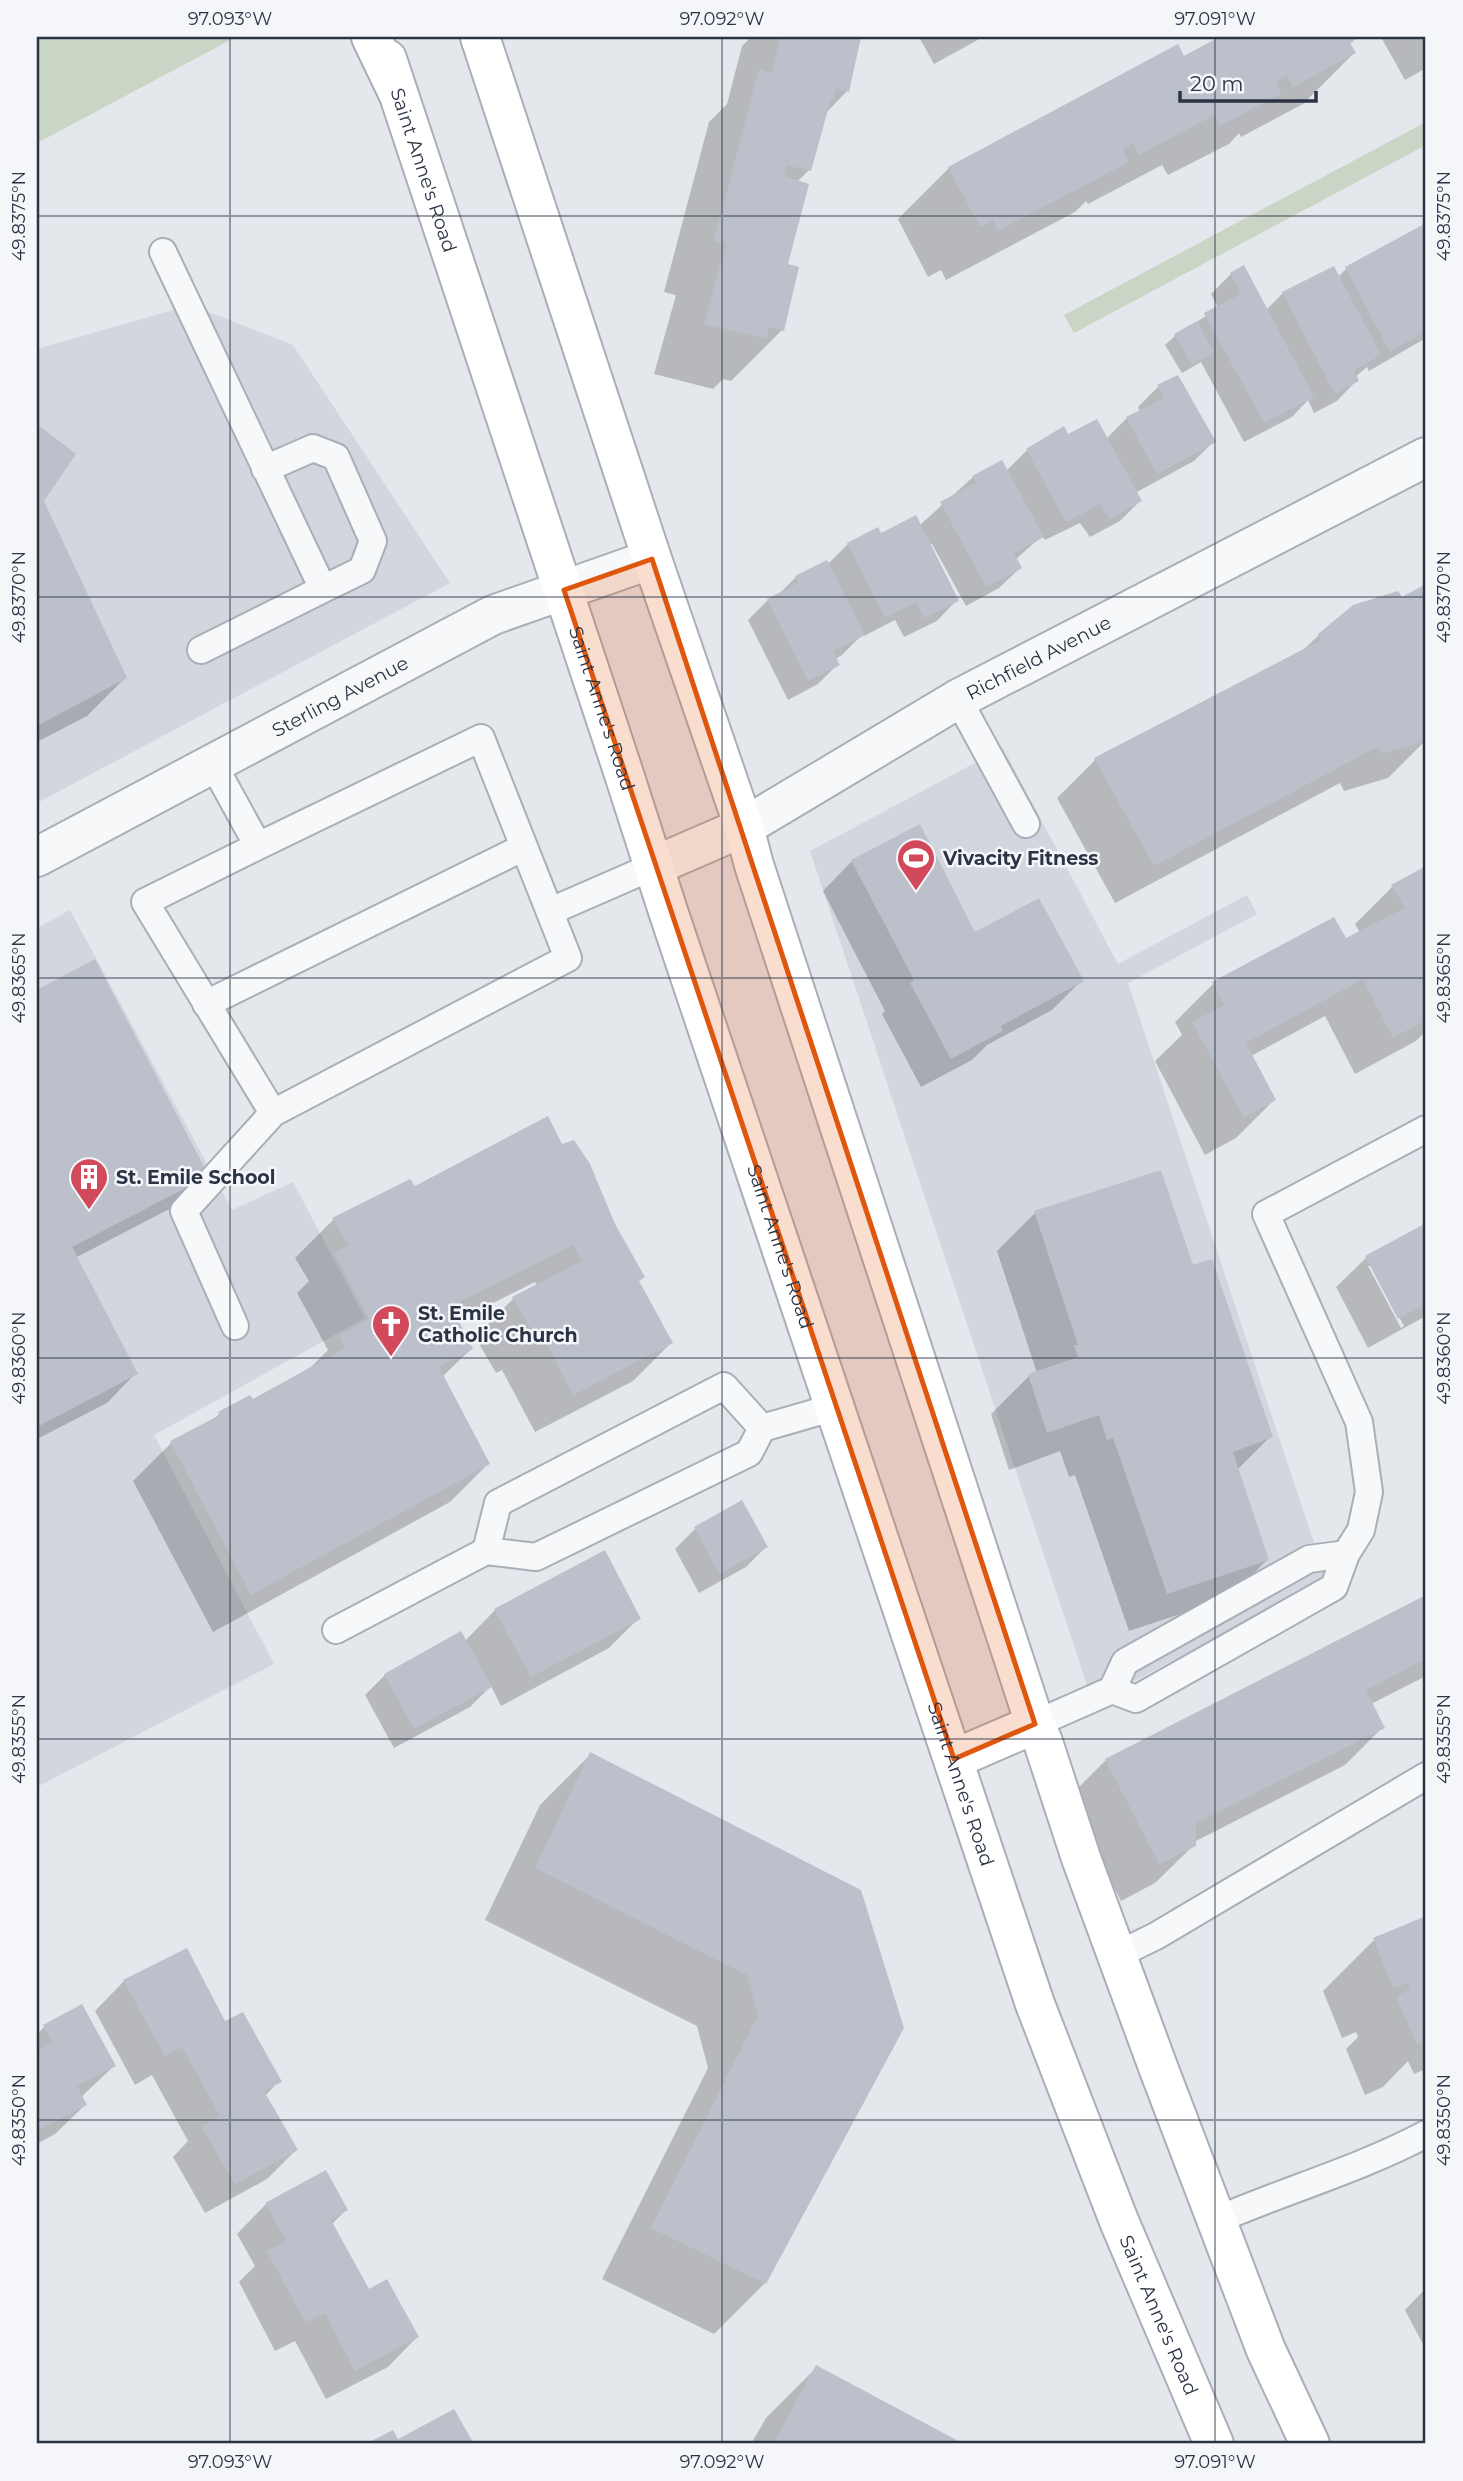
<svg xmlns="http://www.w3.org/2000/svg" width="1463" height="2481" font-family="Montserrat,sans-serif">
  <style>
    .built { fill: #d2d6de }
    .green { fill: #c9d6c5 }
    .shadow { fill: #0003; fill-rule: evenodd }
    .building { fill: #bbc0ca }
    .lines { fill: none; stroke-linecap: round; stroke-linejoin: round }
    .service-casing { stroke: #a9aeb7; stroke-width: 30 }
    .minor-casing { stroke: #a9aeb7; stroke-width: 42 }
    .secondary-casing { stroke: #a9aeb7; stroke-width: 42 }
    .primary-casing { stroke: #a3abb8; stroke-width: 42 }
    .service { stroke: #f7f8fa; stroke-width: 26 }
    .minor { stroke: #f7f8fa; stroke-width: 38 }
    .secondary { stroke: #fff; stroke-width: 38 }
    .primary { stroke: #fff; stroke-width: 38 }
    .marked { fill: #df570f; fill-opacity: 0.2; stroke: #df570f; stroke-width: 5; stroke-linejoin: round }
    .ticks { fill: none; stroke: #2b3445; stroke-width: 2; stroke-opacity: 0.45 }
    .labels { text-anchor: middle; stroke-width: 5; stroke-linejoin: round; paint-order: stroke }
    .street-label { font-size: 19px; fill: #2b3445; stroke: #f4f6f9 }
    .poi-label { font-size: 19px; font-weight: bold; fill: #2b3445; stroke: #f4f6f9; text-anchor: start }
    .neatline { fill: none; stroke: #2b3445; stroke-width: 2.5 }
    .ticks-label { font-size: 18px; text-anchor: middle; fill: #2b3445 }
  </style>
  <rect width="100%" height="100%" fill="#e4e7ec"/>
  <path class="built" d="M 191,305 L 293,345 L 450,583 L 37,803 L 37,349 Z
    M 1003,748 L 1118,964 L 1247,895 L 1257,914 L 1128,983 L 1326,1579 L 1093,1703 L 810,851 Z
    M 70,910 L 232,1210 L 293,1182 L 365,1318 L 154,1435 L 274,1664 L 37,1787 L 37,928 Z"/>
  <path class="green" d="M 37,37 L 236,37 L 37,143 Z
    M 1426,122 L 1426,145 L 1074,333 L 1064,315 Z"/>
  <path class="shadow" d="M 751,37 L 859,37 L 847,91 L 825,114 L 809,170 L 797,182 L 786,265 L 782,330 L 731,381 L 723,379 L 713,389 L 654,374 L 676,295 L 664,292 L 709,122 L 727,104 L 742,46 Z
    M 919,37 L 983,37 L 934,64 Z
    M 1222,37 L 1357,37 L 1349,45 L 1354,53 L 1303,104 L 1241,137 L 1239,133 L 1229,144 L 1168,175 L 1162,165 L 1088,204 L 1086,201 L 1075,212 L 946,280 L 941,270 L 928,277 L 898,219 L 949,168 L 1183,58 Z
    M 1381,37 L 1426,37 L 1426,68 L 1405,80 Z
    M 1426,226 L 1426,338 L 1369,371 L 1367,367 L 1355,377 L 1357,380 L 1337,401 L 1314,413 L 1308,400 L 1292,417 L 1244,442 L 1201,362 L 1182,373 L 1165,345 L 1175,336 L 1218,308 L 1211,294 L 1231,274 L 1266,310 L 1283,293 L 1338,277 L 1346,269 Z
    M 1158,387 L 1214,441 L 1194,461 L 1135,493 L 1140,501 L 1120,521 L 1090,537 L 1080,523 L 1045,540 L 1042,536 L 1015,560 L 1020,568 L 999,588 L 966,606 L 932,544 L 929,545 L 957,600 L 937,621 L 904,637 L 895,620 L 864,636 L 863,634 L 842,655 L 835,659 L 838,664 L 818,684 L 788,700 L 748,620 L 768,600 L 779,594 L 796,577 L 827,565 L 848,544 L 920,525 L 973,477 L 1006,471 L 1027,450 L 1067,436 L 1106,439 L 1127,418 L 1140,411 L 1138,407 Z
    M 37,426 L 74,454 L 42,501 L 125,678 L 87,716 L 37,742 Z
    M 1426,586 L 1426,740 L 1388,778 L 1344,791 L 1340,783 L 1115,903 L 1057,798 L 1095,760 L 1301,652 L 1319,635 L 1401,599 Z
    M 852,861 L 975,934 L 1082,980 L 1052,1010 L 987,1045 L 972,1060 L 921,1087 L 882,1014 L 885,1011 L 823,891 Z
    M 1426,868 L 1426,1031 L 1416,1041 L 1355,1074 L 1325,1016 L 1251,1056 L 1274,1100 L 1236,1138 L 1205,1155 L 1155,1061 L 1182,1035 L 1175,1022 L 1213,984 L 1333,919 L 1345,940 L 1360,933 L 1355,924 L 1393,886 Z
    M 95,962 L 207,1175 L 177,1205 L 75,1258 L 136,1373 L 107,1403 L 37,1439 L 37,992 Z
    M 547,1119 L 671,1343 L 633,1381 L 535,1432 L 502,1370 L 496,1373 L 475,1337 L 513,1299 L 537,1286 L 535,1282 L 457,1321 L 471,1349 L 442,1377 L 488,1464 L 450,1502 L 213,1632 L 133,1481 L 171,1443 L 211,1422 L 219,1414 L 250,1397 L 253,1401 L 307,1371 L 328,1350 L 297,1293 L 309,1281 L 295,1258 L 333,1220 L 409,1181 L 414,1189 Z
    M 1035,1213 L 1192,1268 L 1271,1436 L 1237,1470 L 1267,1560 L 1229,1598 L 1129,1631 L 1075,1475 L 1069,1477 L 1060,1451 L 1009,1470 L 991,1414 L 1029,1376 L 1037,1373 L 997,1251 Z
    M 1426,1225 L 1426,1316 L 1368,1348 L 1336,1287 L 1366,1258 ZM 1368,1266 L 1372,1266 L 1404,1326 L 1401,1328 Z
    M 742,1502 L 766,1547 L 746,1567 L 699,1593 L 675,1549 L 695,1529 Z
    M 1426,1597 L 1426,1676 L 1371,1704 L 1383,1727 L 1345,1765 L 1194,1842 L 1194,1845 L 1155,1883 L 1121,1901 L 1068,1798 L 1106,1760 Z
    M 495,1610 L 639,1618 L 609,1648 L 501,1706 L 491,1686 L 470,1707 L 394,1748 L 365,1695 L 385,1675 L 465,1641 Z
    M 591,1754 L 860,1892 L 765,2283 L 714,2334 L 602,2279 L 708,2068 L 697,2026 L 485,1920 L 540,1805 Z
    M 1426,1918 L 1426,2069 L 1414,2074 L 1408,2061 L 1383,2087 L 1365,2095 L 1346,2049 L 1358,2037 L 1356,2032 L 1342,2038 L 1323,1991 L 1374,1940 Z
    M 124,1981 L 224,2024 L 279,2081 L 265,2096 L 296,2150 L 267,2179 L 205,2213 L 173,2157 L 188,2141 L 152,2075 L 135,2085 L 95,2011 Z
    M 44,2027 L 114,2066 L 81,2097 L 85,2105 L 55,2134 L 37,2144 L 37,2034 Z
    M 266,2204 L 346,2210 L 331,2225 L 369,2291 L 417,2337 L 388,2367 L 326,2399 L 295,2341 L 275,2351 L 239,2282 L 255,2266 L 237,2234 Z
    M 1426,2288 L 1426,2350 L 1405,2310 Z
    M 817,2367 L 961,2444 L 751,2444 L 766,2418 Z
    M 453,2411 L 472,2444 L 370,2444 L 393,2433 L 397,2441 Z"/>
  <path class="building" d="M 781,37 L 861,37 L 849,92 L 836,89 L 834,100 L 831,99 L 811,171 L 787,165 L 784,176 L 809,184 L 788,264 L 799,267 L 784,331 L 769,327 L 766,339 L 704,324 L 726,244 L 714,241 L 759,69 L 772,73 Z
    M 1219,37 L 1359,37 L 1350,43 L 1356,53 L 1293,87 L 1287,75 L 1275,82 L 1282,93 L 1220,126 L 1214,115 L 1139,155 L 1133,143 L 1122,149 L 1129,162 L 998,231 L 993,220 L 980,227 L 948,167 L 1178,44 L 1184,56 Z
    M 1426,223 L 1426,331 L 1390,352 L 1345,267 Z
    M 1244,265 L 1314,397 L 1264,423 L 1204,313 L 1241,294 L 1230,273 Z
    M 1334,266 L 1381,355 L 1354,370 L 1359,381 L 1335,394 L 1282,292 Z
    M 1197,321 L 1214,352 L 1192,365 L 1174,334 Z
    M 1178,375 L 1216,442 L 1157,474 L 1126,417 L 1164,398 L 1157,385 Z
    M 1097,419 L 1142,501 L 1110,519 L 1100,504 L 1066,522 L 1026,449 L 1064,426 L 1068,434 Z
    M 37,424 L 76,454 L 44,501 L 127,678 L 37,726 Z
    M 1002,460 L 1044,537 L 1014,553 L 1022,568 L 986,587 L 940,502 L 976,483 L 972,476 Z
    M 916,515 L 959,601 L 924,618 L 916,602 L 885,618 L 847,543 L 878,527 L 881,533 Z
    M 827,560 L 865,635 L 833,651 L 840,665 L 808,681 L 767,599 L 798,583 L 795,576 Z
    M 1426,584 L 1426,741 L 1382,754 L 1379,746 L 1154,866 L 1094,758 L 1321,640 L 1318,634 L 1353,605 L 1398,591 L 1402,597 Z
    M 920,824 L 975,932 L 1039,898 L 1084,981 L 1001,1026 L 1003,1031 L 951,1059 L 910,983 L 914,980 L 851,860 Z
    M 1426,866 L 1426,1020 L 1393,1038 L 1363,979 L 1246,1043 L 1276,1100 L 1244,1118 L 1192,1022 L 1224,1005 L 1212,982 L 1334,917 L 1346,938 L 1405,908 L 1391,885 Z
    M 95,959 L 209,1176 L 72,1247 L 138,1374 L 37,1427 L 37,990 Z
    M 548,1116 L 562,1144 L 574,1140 L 590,1164 L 615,1224 L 645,1277 L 639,1281 L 673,1343 L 573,1395 L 541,1333 L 535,1336 L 512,1297 L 582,1261 L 573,1245 L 451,1306 L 473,1349 L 439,1367 L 490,1464 L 251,1595 L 170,1441 L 220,1415 L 218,1412 L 250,1395 L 253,1399 L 345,1348 L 339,1336 L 369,1319 L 334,1253 L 349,1245 L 332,1218 L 410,1179 L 415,1186 Z
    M 1161,1170 L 1193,1265 L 1212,1259 L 1273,1437 L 1233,1452 L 1269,1560 L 1167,1594 L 1113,1438 L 1107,1440 L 1099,1415 L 1047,1433 L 1028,1374 L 1078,1357 L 1074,1345 L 1078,1345 L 1034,1211 Z
    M 1426,1223 L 1426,1304 L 1398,1319 L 1365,1256 Z
    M 742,1500 L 768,1547 L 719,1574 L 694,1527 Z
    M 605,1550 L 641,1619 L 531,1677 L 494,1609 Z
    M 1426,1595 L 1426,1659 L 1366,1690 L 1385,1728 L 1196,1823 L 1196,1846 L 1159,1864 L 1105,1759 Z
    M 461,1631 L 492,1687 L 414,1729 L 384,1674 Z
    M 590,1752 L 861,1890 L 904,2028 L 766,2284 L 651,2228 L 758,2015 L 747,1975 L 535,1868 Z
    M 1426,1916 L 1426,2041 L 1417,2045 L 1396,1996 L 1410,1990 L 1407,1983 L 1393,1988 L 1373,1938 Z
    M 187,1948 L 225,2021 L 243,2012 L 282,2082 L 264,2091 L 298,2150 L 235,2184 L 201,2126 L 220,2116 L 182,2047 L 165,2056 L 123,1980 Z
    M 82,2004 L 116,2066 L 77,2086 L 87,2105 L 37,2131 L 37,2051 L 53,2043 L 43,2025 Z
    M 326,2170 L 348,2210 L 331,2220 L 369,2289 L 387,2279 L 419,2337 L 355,2371 L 325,2313 L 305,2322 L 267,2251 L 286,2240 L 265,2203 Z
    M 816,2365 L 964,2444 L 773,2444 Z
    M 454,2409 L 474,2444 L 366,2444 L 393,2430 L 398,2439 Z"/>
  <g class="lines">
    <defs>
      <path id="service" d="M 163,252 L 323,589 L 201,650
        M 265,469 L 313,448 L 336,457 L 373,541 L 362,570 L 323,589
        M 958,699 L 1026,824
        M 213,764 L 258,846 L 145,902 L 273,1113 L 568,958 L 481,738 L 258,846
        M 551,911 L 654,866
        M 206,1004 L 524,847
        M 235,1326 L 184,1211 L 273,1113
        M 486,1551 L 498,1503 L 724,1386 L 762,1428 L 835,1407
        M 336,1630 L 486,1551 L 536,1557 L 749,1453 L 762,1428
        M 1112,1690 L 1125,1662 L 1309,1559 L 1346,1554
        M 1035,1724 L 1112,1690 L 1136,1699 L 1334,1587 L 1346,1554 L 1361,1530 L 1369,1492 L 1359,1422 L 1266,1214 L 1426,1129
        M 1117,1955 L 1156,1936 L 1426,1776
        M 1217,2220 C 1286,2190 1360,2169 1426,2134"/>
      <g id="minor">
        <path id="s1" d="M 37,857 L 493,615 L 652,559"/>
        <path id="s2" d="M 654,866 L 744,827 L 958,699 L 1426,457"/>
      </g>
      <g id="secondary">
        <path d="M 480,37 L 652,559 L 744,827 L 754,865 L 1035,1724 L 1043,1742 L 1081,1858 L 1158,2067 L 1266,2350 L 1310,2444"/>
        <path id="s3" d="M 387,59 L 622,768 L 668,911 L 1035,2004 L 1119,2221 L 1214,2444"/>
        <path d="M 954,1759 L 1035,1724"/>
      </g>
      <path id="primary" d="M 371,37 L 397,91
        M 481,37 L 481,40"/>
    </defs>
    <use href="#service" class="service-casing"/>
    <use href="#minor" class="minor-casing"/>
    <use href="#secondary" class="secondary-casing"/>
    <use href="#primary" class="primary-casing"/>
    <use href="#service" class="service"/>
    <use href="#minor" class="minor"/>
    <use href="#secondary" class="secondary"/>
    <use href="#primary" class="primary"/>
  </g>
  <path class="marked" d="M 652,559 L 1035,1724 L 954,1759 L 564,590 Z"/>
  <path class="ticks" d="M 230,37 L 230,2444M 722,37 L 722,2444M 1215,37 L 1215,2444M 37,216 L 1426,216M 37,597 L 1426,597M 37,978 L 1426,978M 37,1358 L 1426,1358M 37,1739 L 1426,1739M 37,2120 L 1426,2120"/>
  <defs>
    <symbol id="stadium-pin" viewBox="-11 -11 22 30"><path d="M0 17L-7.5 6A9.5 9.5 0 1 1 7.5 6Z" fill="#d1495b" stroke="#f4f6f9"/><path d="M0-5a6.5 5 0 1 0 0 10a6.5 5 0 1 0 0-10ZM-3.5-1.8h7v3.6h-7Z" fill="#fff"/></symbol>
    <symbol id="building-pin" viewBox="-11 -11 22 30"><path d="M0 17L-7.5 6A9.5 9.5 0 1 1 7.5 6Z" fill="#d1495b" stroke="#f4f6f9"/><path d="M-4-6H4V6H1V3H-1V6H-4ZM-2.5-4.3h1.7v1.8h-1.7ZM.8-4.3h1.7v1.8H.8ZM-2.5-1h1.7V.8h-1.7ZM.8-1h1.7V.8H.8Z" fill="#fff"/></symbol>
    <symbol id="church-pin" viewBox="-11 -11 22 30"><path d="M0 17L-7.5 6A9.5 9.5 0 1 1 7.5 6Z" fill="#d1495b" stroke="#f4f6f9"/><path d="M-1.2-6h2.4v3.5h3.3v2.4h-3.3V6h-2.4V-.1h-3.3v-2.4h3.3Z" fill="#fff"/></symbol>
  </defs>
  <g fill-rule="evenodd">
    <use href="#stadium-pin" x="894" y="836" width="44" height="60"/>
    <use href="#building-pin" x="67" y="1155" width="44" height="60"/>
    <use href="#church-pin" x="369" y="1302" width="44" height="60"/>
  </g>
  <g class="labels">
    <g class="street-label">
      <text dy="7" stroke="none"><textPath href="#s3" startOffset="117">Saint Anne's Road</textPath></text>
      <text dy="7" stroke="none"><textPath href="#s2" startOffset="438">Richfield Avenue</textPath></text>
      <text dy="7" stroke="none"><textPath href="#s1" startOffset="343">Sterling Avenue</textPath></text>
      <text dy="7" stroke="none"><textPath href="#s3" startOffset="684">Saint Anne's Road</textPath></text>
      <text dy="7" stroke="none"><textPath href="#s3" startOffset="1251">Saint Anne's Road</textPath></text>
      <text dy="7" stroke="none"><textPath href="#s3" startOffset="1818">Saint Anne's Road</textPath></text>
      <text dy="7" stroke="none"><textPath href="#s3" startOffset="2385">Saint Anne's Road</textPath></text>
    </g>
    <g class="poi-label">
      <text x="943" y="865">Vivacity Fitness</text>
      <text x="116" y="1184">St. Emile School</text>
      <text x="418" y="1320">St. Emile<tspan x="418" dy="22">Catholic Church</tspan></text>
    </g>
  </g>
  <rect width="1463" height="2481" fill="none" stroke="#f4f6f9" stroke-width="77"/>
  <path d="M1180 91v10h136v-10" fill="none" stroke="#2b3445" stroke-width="3.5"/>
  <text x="1190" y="91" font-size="21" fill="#2b3445" stroke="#f4f6f9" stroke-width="5" paint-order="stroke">20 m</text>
  <rect x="38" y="38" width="1386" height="2404" class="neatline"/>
  <g class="ticks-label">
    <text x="230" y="25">97.093°W</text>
    <text x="722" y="25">97.092°W</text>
    <text x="1215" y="25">97.091°W</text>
    <text transform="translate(19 216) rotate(-90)" y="6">49.8375°N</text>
    <text transform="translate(1444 216) rotate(-90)" y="6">49.8375°N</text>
    <text transform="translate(19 597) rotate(-90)" y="6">49.8370°N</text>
    <text transform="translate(1444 597) rotate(-90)" y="6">49.8370°N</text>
    <text transform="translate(19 978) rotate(-90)" y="6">49.8365°N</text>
    <text transform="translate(1444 978) rotate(-90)" y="6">49.8365°N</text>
    <text transform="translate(19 1358) rotate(-90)" y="6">49.8360°N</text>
    <text transform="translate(1444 1358) rotate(-90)" y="6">49.8360°N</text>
    <text transform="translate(19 1739) rotate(-90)" y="6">49.8355°N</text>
    <text transform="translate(1444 1739) rotate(-90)" y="6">49.8355°N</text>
    <text transform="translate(19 2120) rotate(-90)" y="6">49.8350°N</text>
    <text transform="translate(1444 2120) rotate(-90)" y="6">49.8350°N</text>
    <text x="230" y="2468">97.093°W</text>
    <text x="722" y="2468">97.092°W</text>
    <text x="1215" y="2468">97.091°W</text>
  </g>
</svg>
